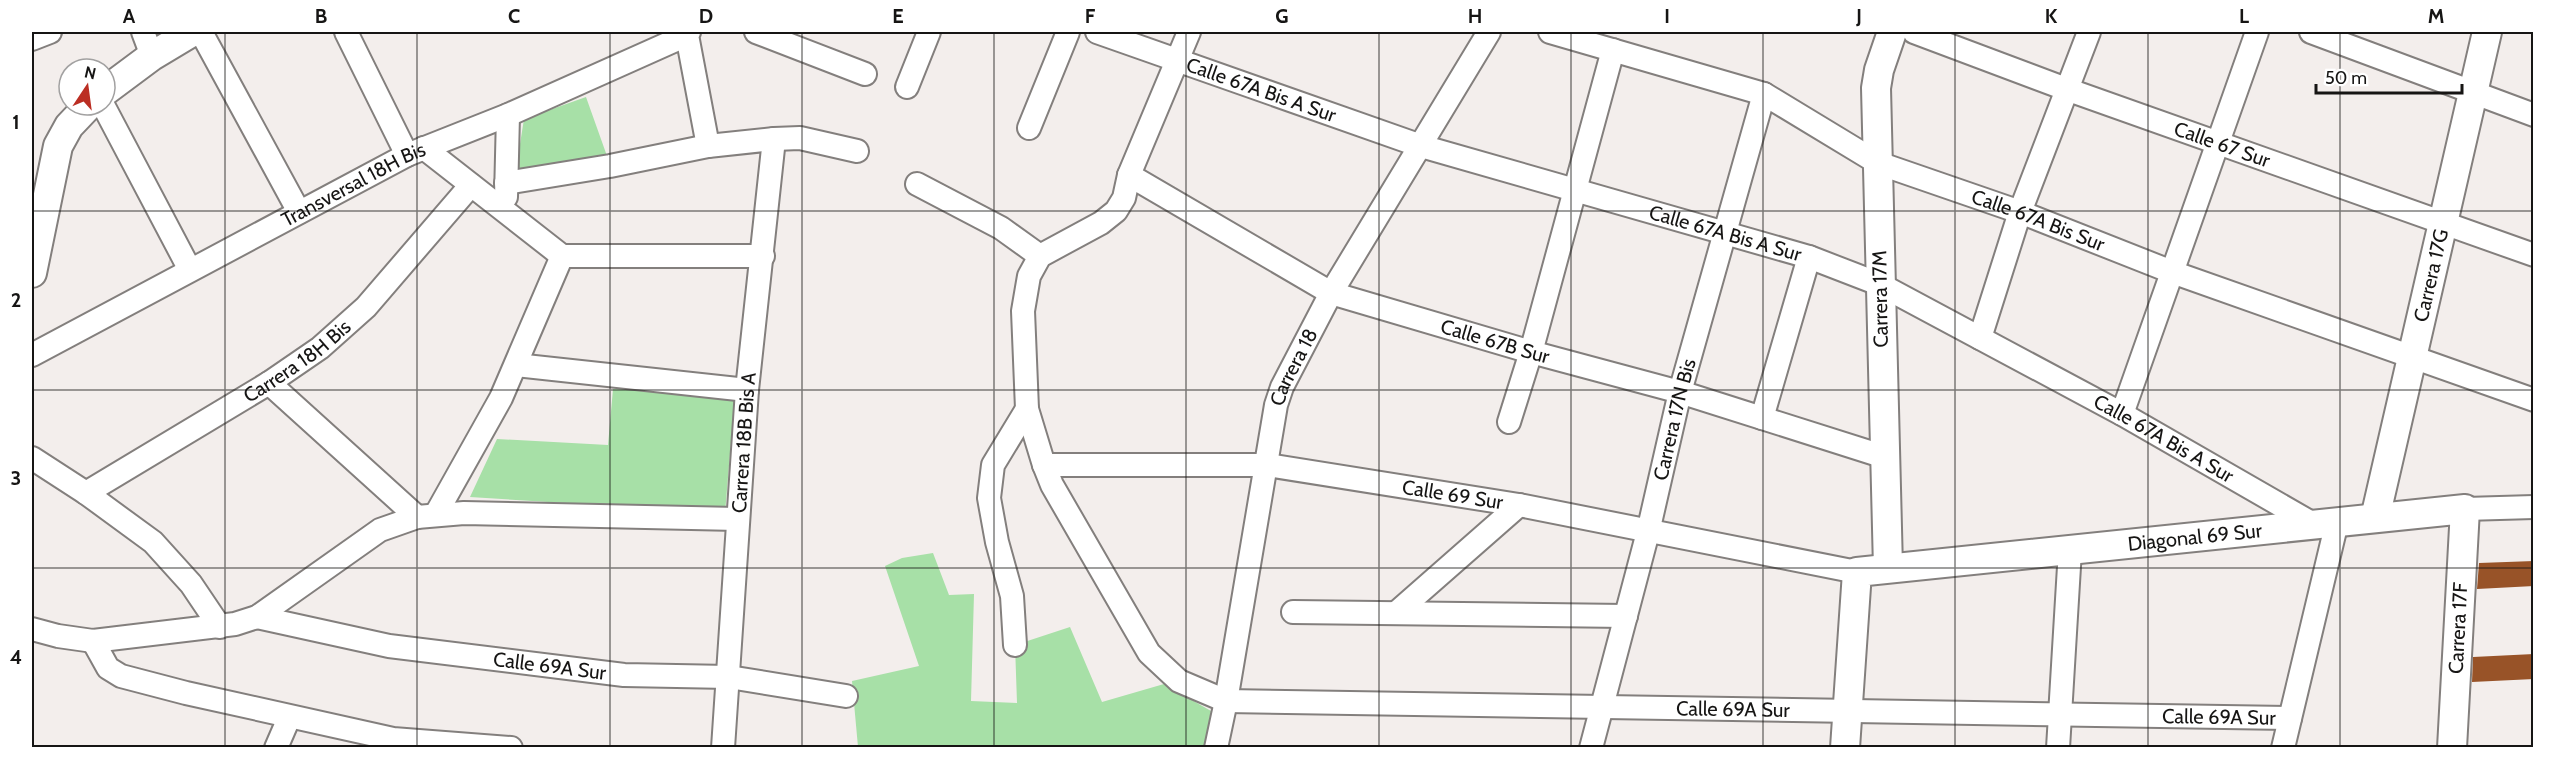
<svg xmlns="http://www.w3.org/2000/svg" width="2565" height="779" font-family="Cabin,sans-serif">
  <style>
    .green { fill: #a7e0a7 }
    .building { fill: #985328 }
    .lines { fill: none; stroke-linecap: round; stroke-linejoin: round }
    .minor-casing { stroke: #837f7d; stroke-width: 26 }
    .tertiary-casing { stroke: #837f7d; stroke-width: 32 }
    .minor { stroke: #fff; stroke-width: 22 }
    .tertiary { stroke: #fff; stroke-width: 28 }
    .grid { fill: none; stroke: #161514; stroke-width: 1.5; stroke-opacity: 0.55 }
    .labels { text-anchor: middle; stroke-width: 4.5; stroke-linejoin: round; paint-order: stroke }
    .street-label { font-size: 20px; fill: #161514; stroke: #fff }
    .neatline { fill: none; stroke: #161514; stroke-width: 2 }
    .grid-label { font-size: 20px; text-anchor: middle; font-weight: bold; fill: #161514 }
  </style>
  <rect width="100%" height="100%" fill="#f3eeec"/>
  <path class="green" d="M 586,97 L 607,156 L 516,169 L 524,119 Z
    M 613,389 L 735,394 L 725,513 L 470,497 L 497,439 L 608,445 Z
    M 933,553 L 949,595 L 974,594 L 971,701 L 1017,703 L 1015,645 L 1070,627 L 1102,702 L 1164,684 L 1211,711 L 1204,747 L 858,747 L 852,681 L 919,666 L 885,566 L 902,558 Z"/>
  <path class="building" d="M 2534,561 L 2534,586 L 2477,589 L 2479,563 Z
    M 2534,654 L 2534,679 L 2472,682 L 2473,657 Z"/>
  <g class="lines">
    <defs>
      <g id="minor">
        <path d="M 143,32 L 152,56"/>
        <path d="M 201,32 L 299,212"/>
        <path d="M 346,32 L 407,155"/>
        <path d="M 689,32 L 687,35 L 708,146"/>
        <path d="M 756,32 L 865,74"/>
        <path id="s1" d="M 1097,32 L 1421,146 L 1809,257 L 1879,284 L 2122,414 L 2315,525"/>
        <path id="s2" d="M 1189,32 L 1129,175 L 1124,198 L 1116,211 L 1101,223 L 1040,256 L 1029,276 L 1023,311 L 1027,409 L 1044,465 L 1052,485 L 1149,653 L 1179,681 L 1226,701 L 2290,718"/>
        <path id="s3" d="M 1550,32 L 1764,94 L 1878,163 L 2020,212 L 2172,272 L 2534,400"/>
        <path id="s4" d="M 1914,32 L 2066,89 L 2534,255"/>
        <path d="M 2311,32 L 2534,115"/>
        <path d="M 32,39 L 50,32"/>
        <path d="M 907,87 L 929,32"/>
        <path d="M 103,105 L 190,270"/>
        <path d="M 1029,128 L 1068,32"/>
        <path d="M 424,148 L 562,256 L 763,256"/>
        <path id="s5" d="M 1129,175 L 1331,293 L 1531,352 L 1680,392 L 1885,457"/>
        <path d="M 506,183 L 610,166 L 708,146 L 774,139 L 800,138 L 857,151"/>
        <path d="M 917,184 L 1001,228 L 1040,256"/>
        <path d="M 506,197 L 508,115"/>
        <path d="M 1980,338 L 2020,212 L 2089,32"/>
        <path id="s6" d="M 32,355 L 407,155 L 508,115 L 687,35"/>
        <path d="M 516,365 L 747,390"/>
        <path d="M 269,383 L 417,517"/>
        <path d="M 2122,414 L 2257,32"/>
        <path d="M 1762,418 L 1809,257"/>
        <path d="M 1509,422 L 1531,352 L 1613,50"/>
        <path d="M 32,458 L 86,493 L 153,542 L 191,584 L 220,627"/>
        <path id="s7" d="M 1044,465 L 1267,465 L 1519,505 L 1857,572"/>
        <path id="s8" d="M 86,493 L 269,383 L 320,348 L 366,307 L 471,185"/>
        <path d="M 2465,509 L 2534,507"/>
        <path d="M 436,514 L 501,398 L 562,256"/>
        <path d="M 1293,612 L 1626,616"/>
        <path d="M 1396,613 L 1519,505"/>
        <path id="s9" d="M 257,617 L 389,646 L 624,675 L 729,677 L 846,696"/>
        <path d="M 32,629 L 58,636 L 93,641 L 235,624 L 257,617 L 380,530 L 417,517 L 464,513 L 737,519"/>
        <path d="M 93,641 L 108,668 L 121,676 L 186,693 L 393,739 L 511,748"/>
        <path d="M 1015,645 L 1012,596 L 997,542 L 989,498 L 993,465 L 1027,409"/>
        <path d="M 276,748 L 289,718"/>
        <path id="s10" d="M 723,748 L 747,390 L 774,139"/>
        <path id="s11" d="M 1216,748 L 1226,701 L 1276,405 L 1282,387 L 1331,293 L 1489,32"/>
        <path id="s12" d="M 1591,748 L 1648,532 L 1680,392 L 1764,94"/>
        <path d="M 2058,748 L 2070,550"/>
        <path d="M 2283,748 L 2337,522"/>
      </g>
      <g id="tertiary">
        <path d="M 105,91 L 152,56 L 192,32"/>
        <path d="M 32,273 L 58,146 L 69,126 L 89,105"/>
        <path id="s13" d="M 2375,518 L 2487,32"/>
        <path d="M 1888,568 L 1876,88 L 1879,70 L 1892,32"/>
        <path id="s14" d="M 1845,748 L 1857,572 L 2465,509 L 2452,748"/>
      </g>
    </defs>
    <use href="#minor" class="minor-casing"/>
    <use href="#tertiary" class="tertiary-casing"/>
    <use href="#minor" class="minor"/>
    <use href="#tertiary" class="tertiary"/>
  </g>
  <path class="grid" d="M 225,32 L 225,748M 417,32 L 417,748M 610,32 L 610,748M 802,32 L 802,748M 994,32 L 994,748M 1186,32 L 1186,748M 1379,32 L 1379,748M 1571,32 L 1571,748M 1763,32 L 1763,748M 1955,32 L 1955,748M 2148,32 L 2148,748M 2340,32 L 2340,748M 32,211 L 2534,211M 32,390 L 2534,390M 32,568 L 2534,568"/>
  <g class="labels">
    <g class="street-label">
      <text dy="7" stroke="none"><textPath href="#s1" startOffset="174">Calle 67A Bis A Sur</textPath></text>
      <text dy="7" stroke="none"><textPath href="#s4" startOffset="328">Calle 67 Sur</textPath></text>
      <text dy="7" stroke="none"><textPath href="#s6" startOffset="364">Transversal 18H Bis</textPath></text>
      <text dy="7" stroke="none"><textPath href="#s3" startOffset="526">Calle 67A Bis Sur</textPath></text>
      <text dy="7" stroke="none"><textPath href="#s1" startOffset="660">Calle 67A Bis A Sur</textPath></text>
      <text dy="7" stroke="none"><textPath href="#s13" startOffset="249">Carrera 17G</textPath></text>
      <text transform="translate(1880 299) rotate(-91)" y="7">Carrera 17M</text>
      <text dy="7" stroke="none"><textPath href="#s5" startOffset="405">Calle 67B Sur</textPath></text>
      <text dy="7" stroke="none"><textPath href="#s8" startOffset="249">Carrera 18H Bis</textPath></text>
      <text dy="7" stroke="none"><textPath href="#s11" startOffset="390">Carrera 18</textPath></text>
      <text dy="7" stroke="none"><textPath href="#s12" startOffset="339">Carrera 17N Bis</textPath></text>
      <text dy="7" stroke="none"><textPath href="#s1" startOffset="1146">Calle 67A Bis A Sur</textPath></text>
      <text dy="7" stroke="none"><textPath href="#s10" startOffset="306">Carrera 18B Bis A</textPath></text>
      <text dy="7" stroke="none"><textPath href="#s7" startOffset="411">Calle 69 Sur</textPath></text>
      <text dy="7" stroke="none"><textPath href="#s14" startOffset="516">Diagonal 69 Sur</textPath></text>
      <text transform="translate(2458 628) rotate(-87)" y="7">Carrera 17F</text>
      <text dy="7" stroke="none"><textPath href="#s9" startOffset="297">Calle 69A Sur</textPath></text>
      <text dy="7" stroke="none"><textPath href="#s2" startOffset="1312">Calle 69A Sur</textPath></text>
      <text dy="7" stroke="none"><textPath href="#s2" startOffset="1798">Calle 69A Sur</textPath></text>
    </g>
  </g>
  <rect width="2565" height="779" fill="none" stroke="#ffffff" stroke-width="66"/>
  <g transform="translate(87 87) rotate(13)"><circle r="28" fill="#ffffff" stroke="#a2a1a1" stroke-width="1.5"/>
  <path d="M0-4.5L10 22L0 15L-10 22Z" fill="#bb2e23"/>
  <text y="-9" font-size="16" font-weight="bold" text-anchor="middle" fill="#161514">N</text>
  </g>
  <path d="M2316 84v9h146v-9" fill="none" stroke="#161514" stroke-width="3"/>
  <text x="2325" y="84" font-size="18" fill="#161514" stroke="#ffffff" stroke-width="4.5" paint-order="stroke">50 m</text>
  <rect x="33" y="33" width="2499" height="713" class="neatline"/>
  <g class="grid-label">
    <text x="129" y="23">A</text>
    <text x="321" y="23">B</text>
    <text x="514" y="23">C</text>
    <text x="706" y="23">D</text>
    <text x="898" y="23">E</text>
    <text x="1090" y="23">F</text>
    <text x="1282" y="23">G</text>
    <text x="1475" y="23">H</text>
    <text x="1667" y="23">I</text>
    <text x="1859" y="23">J</text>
    <text x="2051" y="23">K</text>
    <text x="2244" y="23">L</text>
    <text x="2436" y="23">M</text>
    <text x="16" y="129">1</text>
    <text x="16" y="307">2</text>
    <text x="16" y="485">3</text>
    <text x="16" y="664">4</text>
  </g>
</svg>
